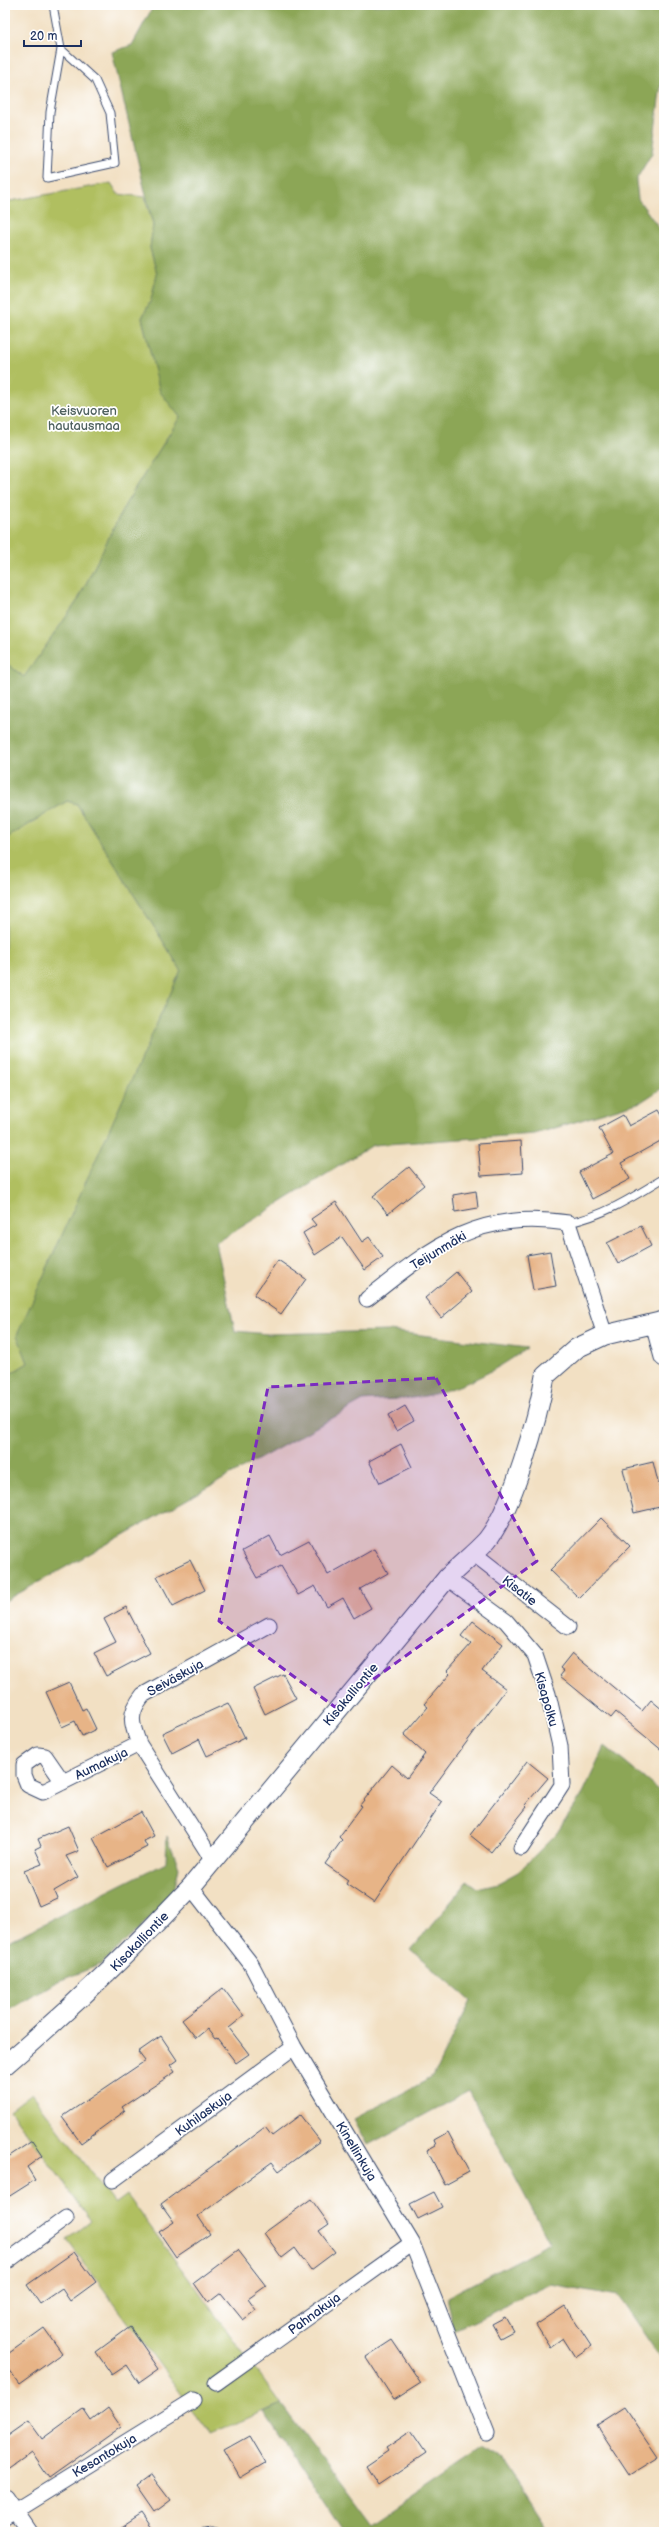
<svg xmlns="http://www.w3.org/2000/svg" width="669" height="2537" font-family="'Balsamiq Sans',sans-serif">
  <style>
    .green { fill: #b0bf61; stroke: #667760 }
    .forest { fill: #8ca657; stroke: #546a5a }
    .building { fill: #e7b487 }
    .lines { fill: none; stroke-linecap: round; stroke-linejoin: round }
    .service-casing { stroke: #3b4a6d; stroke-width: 9 }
    .minor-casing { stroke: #3b4a6d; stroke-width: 17 }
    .tertiary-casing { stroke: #3b4a6d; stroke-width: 21 }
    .service { stroke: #fff; stroke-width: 7 }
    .minor { stroke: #fff; stroke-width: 15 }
    .tertiary { stroke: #fff; stroke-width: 19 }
    .marked { fill: #7b2cbf; fill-opacity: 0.2; stroke: #7b2cbf; stroke-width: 3; stroke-dasharray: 8 5; stroke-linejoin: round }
    .labels { text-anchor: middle; stroke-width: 3.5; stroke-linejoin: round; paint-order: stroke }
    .park-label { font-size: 13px; fill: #4f615f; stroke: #fff }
    .street-label { font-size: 13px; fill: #1b2f5e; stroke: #fff }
  </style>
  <rect width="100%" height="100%" fill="#fff"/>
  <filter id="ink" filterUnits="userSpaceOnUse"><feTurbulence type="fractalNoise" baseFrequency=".025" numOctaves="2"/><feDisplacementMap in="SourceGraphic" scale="8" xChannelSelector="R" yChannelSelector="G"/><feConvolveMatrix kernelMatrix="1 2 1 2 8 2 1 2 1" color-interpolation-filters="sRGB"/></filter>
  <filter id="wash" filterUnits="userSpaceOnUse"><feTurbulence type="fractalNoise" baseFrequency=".012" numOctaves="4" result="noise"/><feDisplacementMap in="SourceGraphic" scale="16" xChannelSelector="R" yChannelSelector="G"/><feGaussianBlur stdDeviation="0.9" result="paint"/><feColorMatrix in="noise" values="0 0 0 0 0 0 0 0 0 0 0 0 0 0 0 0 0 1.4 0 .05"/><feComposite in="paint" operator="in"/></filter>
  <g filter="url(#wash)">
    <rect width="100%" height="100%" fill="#f2e0c3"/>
    <path class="green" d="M 111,183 L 118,194 L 145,197 L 153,225 L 150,248 L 157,274 L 151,300 L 142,318 L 160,391 L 180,417 L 125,505 L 78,600 L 24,678 L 5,662 L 5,202 Z
      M 67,801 L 77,804 L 181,970 L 18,1335 L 28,1363 L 5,1377 L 5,839 Z
      M 32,2093 L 115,2204 L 127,2195 L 281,2404 L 211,2434 L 67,2240 L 91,2221 L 10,2110 Z"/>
    <path class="forest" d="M 154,5 L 664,5 L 664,82 L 661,85 L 652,153 L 636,180 L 638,199 L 664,235 L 664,1087 L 641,1102 L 535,1134 L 373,1145 L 216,1243 L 235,1331 L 268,1334 L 389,1331 L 527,1348 C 496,1371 462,1388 425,1396 C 405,1400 383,1399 363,1401 L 5,1601 L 5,1377 L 28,1363 L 17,1335 L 181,970 L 77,804 L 67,801 L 5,839 L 5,662 L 24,677 L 78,600 L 125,505 L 180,417 L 160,392 L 142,318 L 151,300 L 157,274 L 150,248 L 153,225 L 112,52 L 132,45 Z
      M 605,1746 L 664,1795 L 664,2363 L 618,2296 L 551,2284 L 454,2331 L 447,2297 L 550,2243 L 469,2091 L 368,2145 L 354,2119 L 433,2077 L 470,2000 L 411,1950 L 468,1881 L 477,1888 L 498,1883 L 518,1872 L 556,1834 L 581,1797 Z
      M 167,1836 L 179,1867 L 173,1896 L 102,1964 L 56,1982 L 5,2013 L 5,1943 L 166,1862 Z
      M 281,2404 L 370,2524 L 482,2448 L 501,2459 L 549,2532 L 343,2532 L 264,2412 Z"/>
    <g id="blocks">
      <path class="building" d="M 659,1110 L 664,1119 L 664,1139 L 621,1163 L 630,1179 L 592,1199 L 579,1172 L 613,1154 L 599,1128 L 623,1115 L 629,1126 Z
        M 521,1141 L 523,1173 L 481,1176 L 478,1144 Z
        M 409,1167 L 424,1185 L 388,1214 L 373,1196 Z
        M 476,1191 L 478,1208 L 455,1212 L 453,1195 Z
        M 336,1202 L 362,1242 L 369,1237 L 383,1257 L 365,1270 L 342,1237 L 315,1255 L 303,1233 L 316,1225 L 311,1219 Z
        M 641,1226 L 651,1246 L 618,1264 L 607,1243 Z
        M 550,1251 L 556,1286 L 533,1290 L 527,1255 Z
        M 278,1260 L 306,1279 L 281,1314 L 254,1295 Z
        M 456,1272 L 472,1292 L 441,1318 L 425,1298 Z
        M 405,1406 L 414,1421 L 396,1431 L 388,1416 Z
        M 401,1444 L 412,1467 L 380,1483 L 369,1461 Z
        M 653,1462 L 664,1506 L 634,1513 L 623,1469 Z
        M 601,1518 L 630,1546 L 579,1598 L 550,1570 Z
        M 270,1536 L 280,1555 L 309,1540 L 328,1575 L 374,1549 L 388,1573 L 360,1589 L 371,1608 L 354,1618 L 343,1598 L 327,1607 L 315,1586 L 298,1595 L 281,1566 L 257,1578 L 242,1551 Z
        M 190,1560 L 205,1590 L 173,1606 L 157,1576 Z
        M 126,1607 L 150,1653 L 106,1676 L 94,1653 L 116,1642 L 104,1619 Z
        M 473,1621 L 503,1644 L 482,1671 L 506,1689 L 429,1793 L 442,1802 L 374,1903 L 346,1884 L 348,1880 L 325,1864 L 342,1840 L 339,1837 L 362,1806 L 360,1805 L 392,1765 L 407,1778 L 425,1754 L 404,1735 L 428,1707 L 424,1704 L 450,1674 L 447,1671 L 471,1644 L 461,1636 Z
        M 572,1653 L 642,1711 L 651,1700 L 664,1711 L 664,1752 L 616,1712 L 611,1718 L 560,1676 L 564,1671 L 560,1668 Z
        M 283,1674 L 296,1698 L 265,1714 L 253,1689 Z
        M 69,1682 L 82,1710 L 86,1708 L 96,1729 L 82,1736 L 75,1721 L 62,1727 L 46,1692 Z
        M 228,1703 L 245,1738 L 207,1756 L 199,1739 L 172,1753 L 162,1733 Z
        M 527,1761 L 548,1778 L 525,1805 L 527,1807 L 491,1852 L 470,1835 Z
        M 141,1812 L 154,1836 L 144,1841 L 147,1847 L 108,1867 L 93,1838 Z
        M 68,1826 L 79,1851 L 66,1856 L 78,1877 L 54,1891 L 57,1898 L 39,1906 L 24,1871 L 42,1864 L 35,1849 L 41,1846 L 38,1839 Z
        M 223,1988 L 244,2016 L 229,2028 L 249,2054 L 236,2063 L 217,2038 L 215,2039 L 207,2029 L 196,2038 L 182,2020 Z
        M 161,2036 L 177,2060 L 170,2065 L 175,2072 L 122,2107 L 125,2111 L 81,2143 L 62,2117 L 145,2061 L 138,2052 Z
        M 300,2115 L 320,2141 L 279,2171 L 272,2162 L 198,2216 L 210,2234 L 176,2257 L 159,2232 L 174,2222 L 161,2204 L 265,2127 L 272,2136 Z
        M 448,2132 L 469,2172 L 445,2185 L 427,2150 L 436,2145 L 434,2140 Z
        M 32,2141 L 42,2156 L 27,2167 L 35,2180 L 5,2199 L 5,2159 Z
        M 434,2192 L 442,2207 L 418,2219 L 410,2204 Z
        M 311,2199 L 329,2224 L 319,2231 L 335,2252 L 311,2270 L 295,2248 L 282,2258 L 264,2233 Z
        M 238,2250 L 266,2286 L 248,2299 L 256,2310 L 243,2320 L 221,2293 L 208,2303 L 194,2283 Z
        M 74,2252 L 96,2282 L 70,2301 L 62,2289 L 40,2304 L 27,2285 Z
        M 565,2306 L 591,2346 L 575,2357 L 563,2338 L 550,2347 L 536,2325 Z
        M 505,2317 L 513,2331 L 500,2338 L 492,2324 Z
        M 130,2327 L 159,2369 L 139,2383 L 127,2365 L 112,2375 L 96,2352 Z
        M 44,2328 L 62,2353 L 19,2384 L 5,2365 L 5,2356 Z
        M 392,2340 L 421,2383 L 394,2400 L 366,2357 Z
        M 624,2407 L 658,2457 L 629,2475 L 596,2425 Z
        M 108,2408 L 121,2427 L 49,2478 L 32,2453 L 5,2472 L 5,2438 L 29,2421 L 42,2439 L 83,2409 L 91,2421 Z
        M 411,2431 L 426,2453 L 378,2485 L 366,2466 L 388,2451 L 386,2448 Z
        M 249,2436 L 265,2463 L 240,2478 L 224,2450 Z
        M 151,2475 L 170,2500 L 154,2512 L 136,2486 Z
        M 142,2513 L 155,2532 L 113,2532 Z"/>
    </g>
  </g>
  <g filter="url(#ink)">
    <use href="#blocks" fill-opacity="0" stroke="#3b4a6d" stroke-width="1"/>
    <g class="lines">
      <defs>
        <path id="service" d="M 53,5 L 61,49
          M 61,49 L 95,80 L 110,113 L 115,163 L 47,178 L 50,112 Z
          M 568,1223 C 604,1216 633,1197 664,1178
          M 198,2532 L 212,2530 L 220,2532"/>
        <path id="minor" d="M 367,1299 C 435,1245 477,1210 568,1223 L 605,1335
          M 473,1553 L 568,1627
          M 447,1578 L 506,1621 L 535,1655 L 548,1694 L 560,1746 L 562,1785 L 521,1848
          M 63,1782 L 45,1756 L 38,1755 L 24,1765 L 24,1775 L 28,1785 L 43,1792 L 139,1744
          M 212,1859 L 139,1744 C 131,1723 128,1714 143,1695 L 269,1625
          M 191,1887 L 251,1964 L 294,2047 L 412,2243 L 487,2433
          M 113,2180 L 294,2047
          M 5,2263 L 66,2218
          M 216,2383 L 412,2243
          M 5,2497 L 29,2532
          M 5,2517 L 194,2400"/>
        <path id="tertiary" d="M 655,1324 L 664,1357
          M 5,2065 C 72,2008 131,1951 191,1887 L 447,1578 C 460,1565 475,1553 487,1540 C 513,1508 538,1418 545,1376 L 577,1348 L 605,1335 L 664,1321"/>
      </defs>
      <use href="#service" class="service-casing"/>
      <use href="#minor" class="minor-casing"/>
      <use href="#tertiary" class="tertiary-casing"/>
      <use href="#service" class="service"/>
      <use href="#minor" class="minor"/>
      <use href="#tertiary" class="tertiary"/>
    </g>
  </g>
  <path class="marked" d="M 436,1378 L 537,1561 L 335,1707 L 219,1621 L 268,1387 Z"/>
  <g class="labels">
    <g class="park-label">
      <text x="84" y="415">Keisvuoren<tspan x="84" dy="15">hautausmaa</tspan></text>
    </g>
    <g class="street-label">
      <text transform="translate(438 1250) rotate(-31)" y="5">Teijunmäki</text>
      <text transform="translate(520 1590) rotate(38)" y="5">Kisatie</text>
      <text transform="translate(175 1677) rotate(-29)" y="5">Seiväskuja</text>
      <text transform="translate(350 1694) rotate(-50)" y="5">Kisakalliontie</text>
      <text transform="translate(547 1699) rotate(74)" y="5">Kisapolku</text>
      <text transform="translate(101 1763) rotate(-26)" y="5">Aumakuja</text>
      <text transform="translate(139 1941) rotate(-46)" y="5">Kisakalliontie</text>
      <text transform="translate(203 2113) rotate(-36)" y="5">Kuhilaskuja</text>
      <text transform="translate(357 2151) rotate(59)" y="5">Kinellinkuja</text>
      <text transform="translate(314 2313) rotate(-36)" y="5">Pahnakuja</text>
      <text transform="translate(104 2455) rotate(-31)" y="5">Kesantokuja</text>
    </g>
  </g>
  <rect width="669" height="2537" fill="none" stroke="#fff" stroke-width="20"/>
  <path d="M24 40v6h57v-6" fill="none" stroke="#1b2f5e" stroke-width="2"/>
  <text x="30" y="40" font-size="12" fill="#1b2f5e" stroke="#ffffff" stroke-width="3" paint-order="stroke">20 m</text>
</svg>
